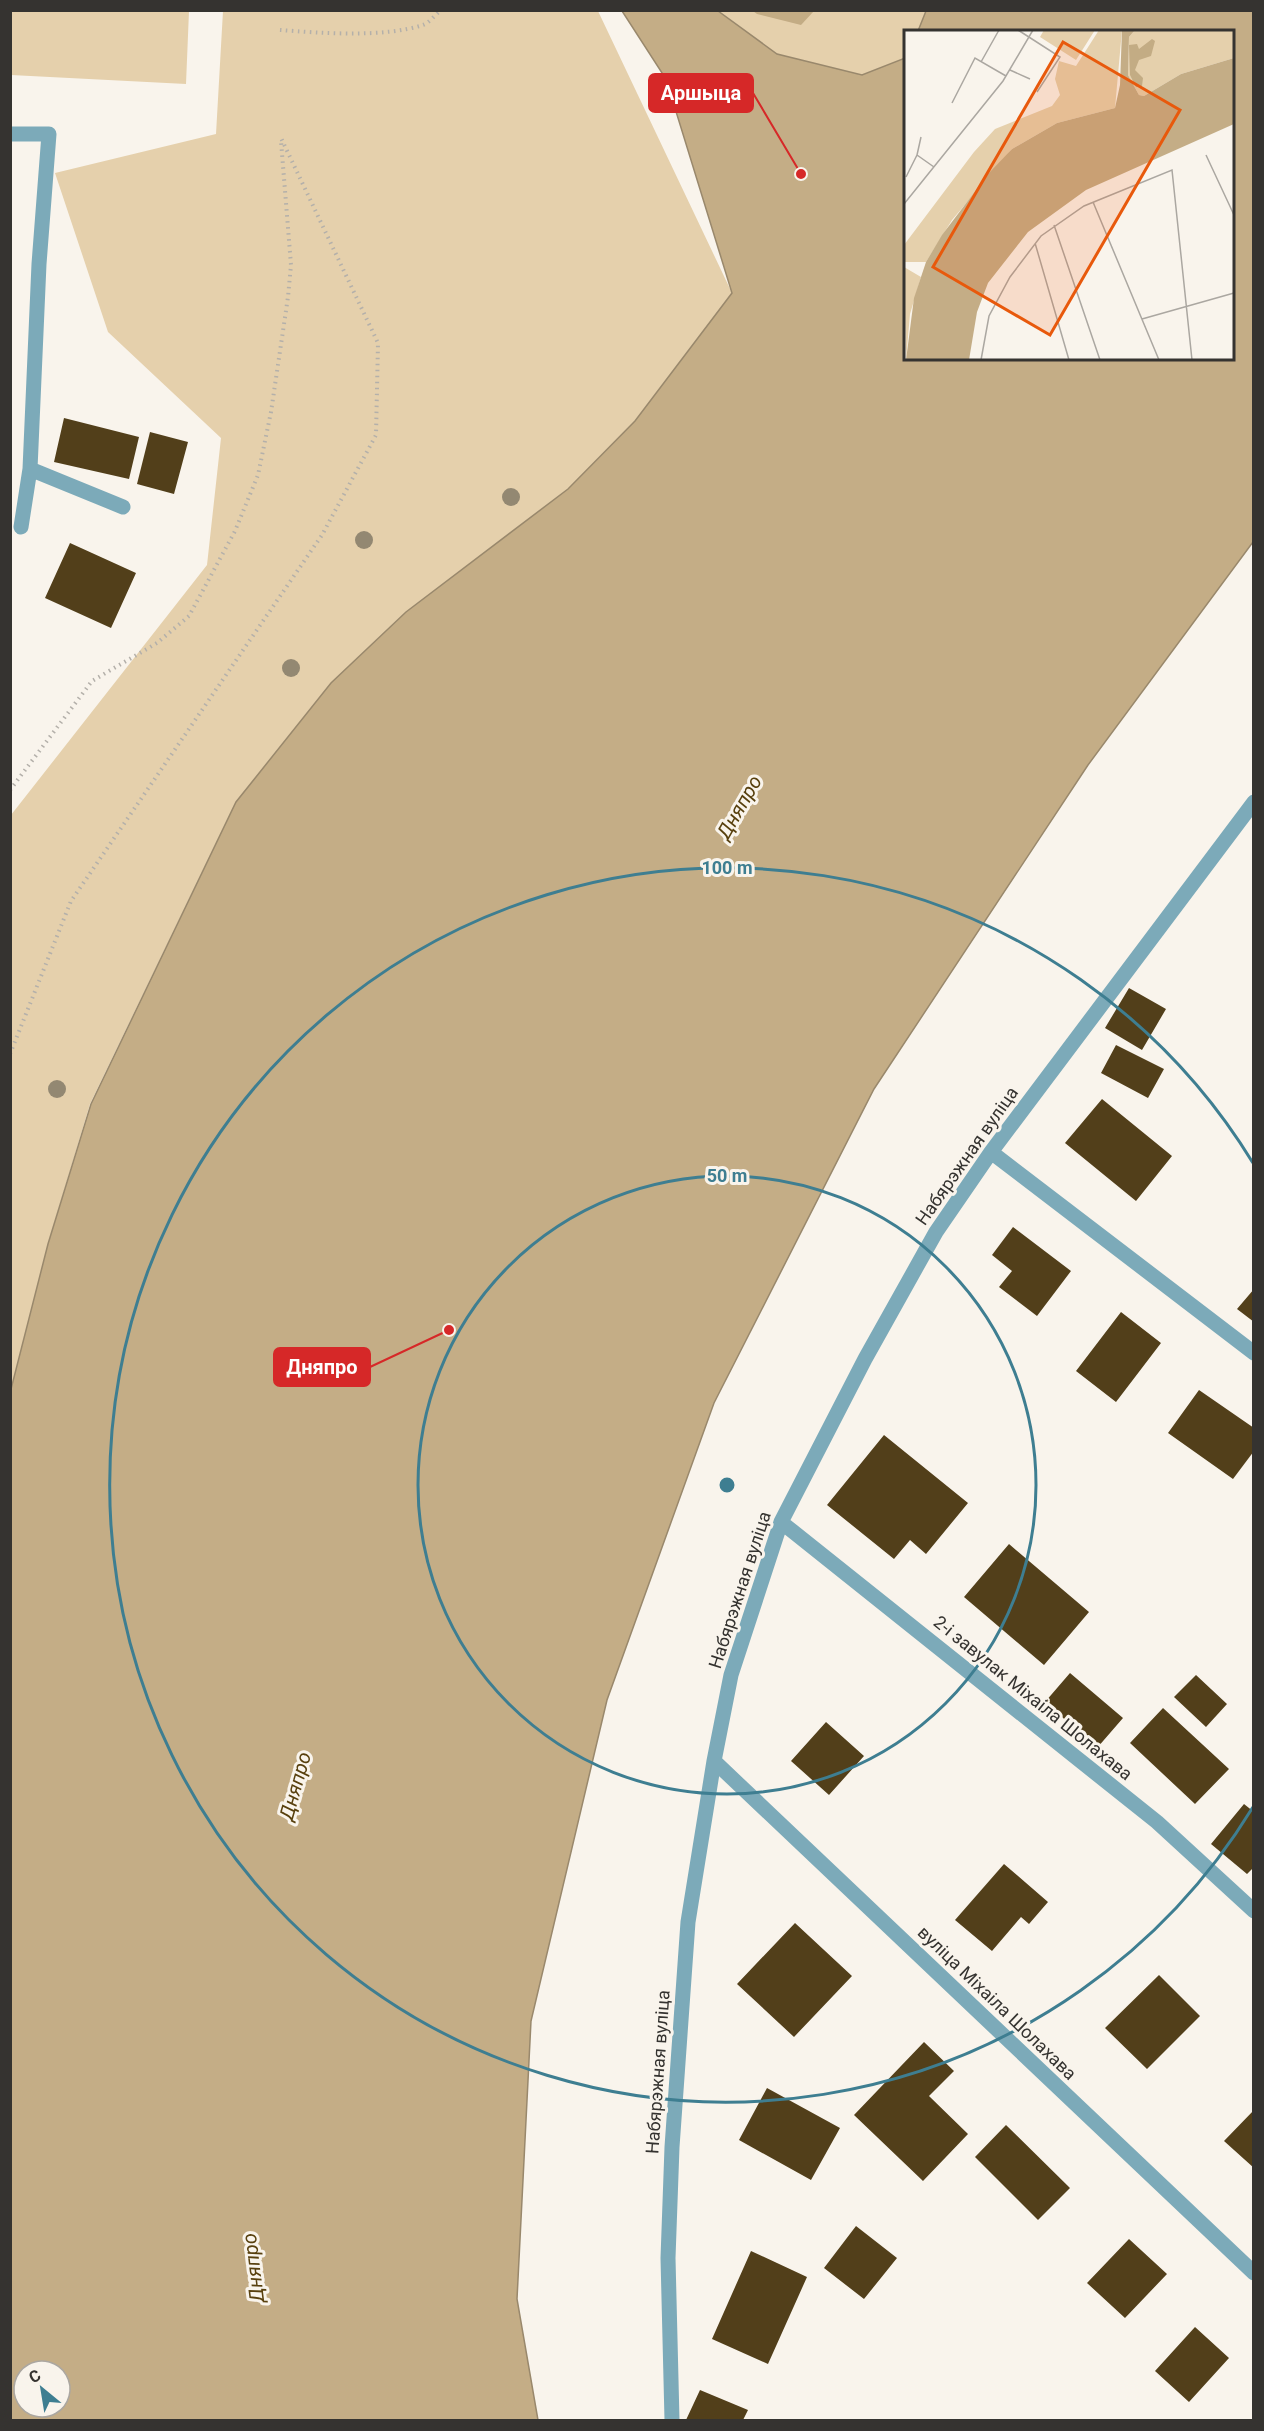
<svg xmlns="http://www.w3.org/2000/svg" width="1264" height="2431" font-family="Roboto,sans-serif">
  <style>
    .green { fill: #e5d0ac }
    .forest { fill: #c3ac84 }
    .water { fill: #c4ad86; stroke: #99886c; stroke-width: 1.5; fill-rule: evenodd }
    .building { fill: #523f1a }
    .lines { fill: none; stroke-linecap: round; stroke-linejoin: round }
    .path { stroke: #b4b0aa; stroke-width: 4; stroke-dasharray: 1.5 4.5; stroke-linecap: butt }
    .lane { stroke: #7caab9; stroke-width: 15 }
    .street { stroke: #7caab9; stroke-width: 15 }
    .tree { fill: #938872 }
    .ring { fill: none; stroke: #3e7e91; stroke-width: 3 }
    .labels { text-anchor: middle; stroke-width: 6; stroke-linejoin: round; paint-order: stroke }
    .street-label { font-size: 18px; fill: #353330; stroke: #f9f4ec }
    .water-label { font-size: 20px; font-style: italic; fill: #58400e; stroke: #f9f4ec }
    .inset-road { fill: none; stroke: #aba7a1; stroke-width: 1.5 }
    .view { fill: #e8590c; fill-opacity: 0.15; stroke: #e8590c; stroke-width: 3 }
    .inset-edge { fill: none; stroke: #353330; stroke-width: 3 }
    .centre { fill: #3e7e91; stroke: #f9f4ec; stroke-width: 3 }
    .ring-label { font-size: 18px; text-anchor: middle; font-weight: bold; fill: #3e7e91; stroke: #f9f4ec; stroke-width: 6; stroke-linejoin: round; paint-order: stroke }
    .leader { fill: none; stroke: #d62828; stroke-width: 2 }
    .callout-dot { fill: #d62828; stroke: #f9f4ec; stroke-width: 2 }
    .callout { fill: #d62828; stroke: #d62828; stroke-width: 2 }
    .callout-label { font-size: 20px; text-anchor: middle; font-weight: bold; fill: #fff }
  </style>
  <rect width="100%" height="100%" fill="#f9f4ec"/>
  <path class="green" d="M 11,10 L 189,11 L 186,84 L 11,75 Z
    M 223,11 L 598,11 L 732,293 L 635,421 L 568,489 L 406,612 L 331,683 L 236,802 L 90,1104 L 48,1244 L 11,1393 L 11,815 L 207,565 L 221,438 L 108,332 L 55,173 L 216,134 Z
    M 718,11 L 926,11 L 918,31 L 906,32 L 905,58 L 862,75 L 777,54 Z"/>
  <path class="forest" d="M 753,11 L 814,11 L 801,25 L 757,14 Z"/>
  <path class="water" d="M 622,11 L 718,11 L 777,54 L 862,75 L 905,58 L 906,358 L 1232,358 L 1232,32 L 918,31 L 926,11 L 1253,11 L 1253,542 L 1088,765 L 874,1089 L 714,1403 L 607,1700 L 531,2021 L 517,2299 L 538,2420 L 11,2420 L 10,1393 L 48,1244 L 91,1104 L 236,802 L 331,683 L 406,612 L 568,489 L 635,421 L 732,293 L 666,79 ZM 24,2371 L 60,2371 L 60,2407 L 24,2407 Z"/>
  <path class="building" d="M 64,418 L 139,437 L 129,479 L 54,462 Z
    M 150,432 L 188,442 L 174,494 L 137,484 Z
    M 70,543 L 136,573 L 111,628 L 45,598 Z
    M 1129,988 L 1166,1009 L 1142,1050 L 1105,1028 Z
    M 1116,1045 L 1164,1069 L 1148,1098 L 1101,1073 Z
    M 1102,1099 L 1172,1156 L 1136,1201 L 1065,1143 Z
    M 1013,1227 L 1071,1271 L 1037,1316 L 999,1287 L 1012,1271 L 992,1255 Z
    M 1254,1289 L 1254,1322 L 1237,1309 Z
    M 1121,1312 L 1161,1343 L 1116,1402 L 1076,1371 Z
    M 1199,1390 L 1254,1428 L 1254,1451 L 1233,1479 L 1168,1433 Z
    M 884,1435 L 968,1503 L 926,1554 L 910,1540 L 894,1559 L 827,1505 Z
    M 1009,1544 L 1089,1612 L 1044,1665 L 964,1597 Z
    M 1070,1673 L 1123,1718 L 1097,1748 L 1045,1702 Z
    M 1196,1675 L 1227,1704 L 1206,1727 L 1174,1697 Z
    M 1163,1708 L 1229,1769 L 1195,1804 L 1130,1743 Z
    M 826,1722 L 864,1756 L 829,1795 L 791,1761 Z
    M 1244,1804 L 1254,1812 L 1254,1867 L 1247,1874 L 1211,1844 Z
    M 1004,1864 L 1048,1902 L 1029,1924 L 1021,1917 L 992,1951 L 955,1920 Z
    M 795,1923 L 852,1976 L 794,2037 L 737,1984 Z
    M 1159,1975 L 1200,2016 L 1147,2069 L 1105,2028 Z
    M 924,2042 L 954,2071 L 929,2096 L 968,2134 L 923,2181 L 854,2115 Z
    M 767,2088 L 840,2128 L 811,2180 L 739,2140 Z
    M 1254,2110 L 1254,2168 L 1224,2141 Z
    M 1006,2125 L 1070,2188 L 1038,2220 L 975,2157 Z
    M 856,2226 L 897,2258 L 864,2299 L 824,2268 Z
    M 1129,2239 L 1167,2274 L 1125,2318 L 1087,2283 Z
    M 751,2251 L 807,2277 L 768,2364 L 712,2339 Z
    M 1195,2327 L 1229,2358 L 1189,2402 L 1155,2371 Z
    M 700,2390 L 748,2410 L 743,2420 L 686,2420 Z"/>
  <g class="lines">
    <path class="path" d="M 280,30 C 321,33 383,38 423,25 C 429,23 435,15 441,10
      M 10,790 L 92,681 L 157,643 L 189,616 L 235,531 L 258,475 L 271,412 L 288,297 L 291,265 L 281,141
      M 10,1054 L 71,901 L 322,535 L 376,435 L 378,343 L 281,138"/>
    <path class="lane" d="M 10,134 L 49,134 L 39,264 L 30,469 L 21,527
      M 30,469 L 123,507"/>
    <path class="street" d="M 991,1152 L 1254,1353
      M 781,1522 L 1157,1822 L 1254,1911
      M 714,1761 L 1254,2273
      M 672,2420 L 668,2258 L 672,2147 L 688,1922 L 714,1761 L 731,1675 L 781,1522 L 865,1359 L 936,1232 L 991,1152 L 1254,802"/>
  </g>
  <g class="tree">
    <circle cx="511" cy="497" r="9"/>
    <circle cx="364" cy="540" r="9"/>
    <circle cx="291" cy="668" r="9"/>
    <circle cx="57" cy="1089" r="9"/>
  </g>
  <g class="ring">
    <circle cx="727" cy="1485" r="309"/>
    <path d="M1253 1807A617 617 0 1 1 1253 1163"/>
  </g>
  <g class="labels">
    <g class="street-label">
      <text transform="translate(967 1156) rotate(-55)" y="6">Набярэжная вуліца</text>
      <text transform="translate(740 1590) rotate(-72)" y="6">Набярэжная вуліца</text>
      <text transform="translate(1033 1698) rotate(39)" y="6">2-і завулак Міхаіла Шолахава</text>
      <text transform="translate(997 2003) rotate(44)" y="6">вуліца Міхаіла Шолахава</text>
      <text transform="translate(658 2072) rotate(-86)" y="6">Набярэжная вуліца</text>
    </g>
    <g class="water-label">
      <text transform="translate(739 807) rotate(-60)" y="7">Дняпро</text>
      <text transform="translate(295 1786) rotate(-74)" y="7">Дняпро</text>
      <text transform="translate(253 2268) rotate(-97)" y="7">Дняпро</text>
    </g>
  </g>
  <g transform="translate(904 30)">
    <rect width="330" height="330" fill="#f9f4ec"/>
    <path d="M 140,0 L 191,0 L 172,30 L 136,7 ZM 195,0 L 218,0 L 211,78 L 153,93 L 108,119 L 48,190 L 22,232 L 0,232 L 0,215 L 70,122 L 91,99 L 148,76 L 156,65 L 151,49 L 155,31 L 172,36 ZM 231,0 L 330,0 L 330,28 L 277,44 L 240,66 L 235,65 L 224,45 L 225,7 ZM 0,237 L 17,247 L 6,284 L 2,330 Z" fill="#e5d0ac"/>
    <path d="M 248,9 L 251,11 L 247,26 L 235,30 L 231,40 L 239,48 L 238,56 L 232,57 L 226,45 L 225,15 L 233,14 L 235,19 Z" fill="#c3ac84"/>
    <path d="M 218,0 L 231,0 L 225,7 L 224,45 L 235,65 L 240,66 L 277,44 L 330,28 L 330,94 L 182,160 L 124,202 L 84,253 L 73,282 L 65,330 L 2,330 L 10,268 L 22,232 L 38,205 L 85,143 L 108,119 L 153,93 L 211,78 L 216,55 Z" fill="#c4ad86"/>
    <path class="inset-road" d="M 114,0 L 156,27 L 133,62M 77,32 L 95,0M 106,40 L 126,49M 48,73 L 71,28 L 102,46M 17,107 L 13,125 L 30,137M 302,125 L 330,185M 2,147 L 13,125M 189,172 L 255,330M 0,174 L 99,51 L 129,0M 150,195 L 196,330M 131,213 L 165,330M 238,289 L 330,263M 77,330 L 85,286 L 106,247 L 137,206 L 180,176 L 268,140 L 288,330"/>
    <path class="view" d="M 159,12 L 276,80 L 146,305 L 29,237 Z"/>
    <rect width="330" height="330" class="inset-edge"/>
  </g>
  <circle cx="727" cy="1485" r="9" class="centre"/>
  <g class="ring-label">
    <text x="727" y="874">100 m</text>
    <text x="727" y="1182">50 m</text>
  </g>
  <path class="leader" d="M801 174L753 93M449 1330L370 1367"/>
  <g class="callout-dot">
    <circle cx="801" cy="174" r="6"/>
    <circle cx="449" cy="1330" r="6"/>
  </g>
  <g class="callout">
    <rect x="649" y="74" width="104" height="38" rx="6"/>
    <rect x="274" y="1348" width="96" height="38" rx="6"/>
  </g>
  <g class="callout-label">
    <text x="701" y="100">Аршыца</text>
    <text x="322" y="1374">Дняпро</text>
  </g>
  <rect width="1264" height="2431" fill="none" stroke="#353330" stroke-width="24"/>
  <g transform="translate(42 2389) rotate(330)"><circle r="28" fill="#f9f4ec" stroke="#aba7a1" stroke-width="1.5"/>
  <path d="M0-4.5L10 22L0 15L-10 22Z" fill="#3e7e91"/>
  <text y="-9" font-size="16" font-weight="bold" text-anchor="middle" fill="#353330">С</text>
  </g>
</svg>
